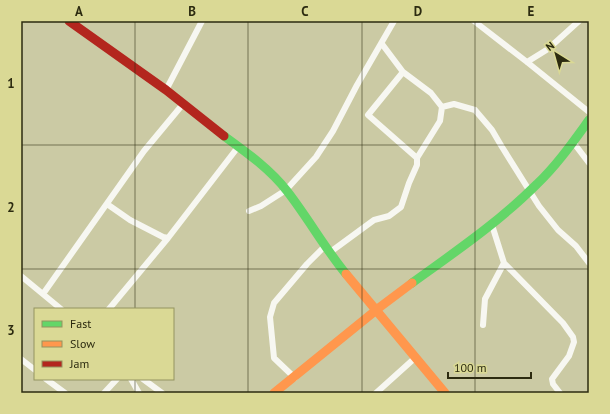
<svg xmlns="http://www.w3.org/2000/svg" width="610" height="414" font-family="'PT Sans',sans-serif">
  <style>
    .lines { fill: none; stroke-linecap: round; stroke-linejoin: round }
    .street { stroke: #f7f7f1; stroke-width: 6 }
    .fast { stroke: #63d668; stroke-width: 9 }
    .slow { stroke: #ff974d; stroke-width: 9 }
    .jam { stroke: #b3261e; stroke-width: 9 }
    .grid { fill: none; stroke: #2c2b10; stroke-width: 1; stroke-opacity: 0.55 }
    .neatline { fill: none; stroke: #2c2b10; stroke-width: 1.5 }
    .grid-label { font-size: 13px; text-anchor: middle; font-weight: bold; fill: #2c2b10 }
  </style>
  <rect width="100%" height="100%" fill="#cbcaa4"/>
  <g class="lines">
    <path class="street" d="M 474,21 L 527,62 L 589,112
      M 527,62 L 548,49 L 579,21
      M 403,72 L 368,115 L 417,158
      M 166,90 L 202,21
      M 442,107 L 454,104 L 475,110 L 492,130 L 502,147 L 539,206 L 558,230 L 576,246 L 589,263
      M 573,142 L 589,163
      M 107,204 L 130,220 L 163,237 L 168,238
      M 249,211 L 261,206 L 286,190 L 316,157 L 333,131 L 357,85 L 394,21
      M 492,225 L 504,263 L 563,323 L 573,337 L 574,342 L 569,356 L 552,379 L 553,384 L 560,393
      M 329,253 L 374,220 L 389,216 L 401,207 L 409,183 L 417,165 L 417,158 L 440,121 L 442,107 L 431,93 L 403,72 L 382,44
      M 21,276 L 61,309
      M 43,294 L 144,151 L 183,104
      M 109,309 L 168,238 L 238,147
      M 483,325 L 485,299 L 504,263
      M 21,359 L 35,370
      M 295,378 L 274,358 L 270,317 L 274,303 L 307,264 L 324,247
      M 46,379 L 65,393
      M 131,379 L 139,393
      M 143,379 L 162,393
      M 104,393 L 117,379
      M 376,393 L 416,357"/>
    <path class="fast" d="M 224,136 C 246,152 270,169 287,191 C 308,218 324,247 346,274
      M 412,283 C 455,252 499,222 537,184 C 557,165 573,142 589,120"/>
    <path class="slow" d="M 346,274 L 445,393
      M 274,393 L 380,307 L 412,283"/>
    <path class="jam" d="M 69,21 L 166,90 L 224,136"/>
  </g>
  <path class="grid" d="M 135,21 L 135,309M 248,21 L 248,393M 362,21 L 362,393M 475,21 L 475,393M 21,145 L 589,145M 21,269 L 589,269M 135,379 L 135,393"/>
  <rect width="610" height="414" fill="none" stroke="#dad995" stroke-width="44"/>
  <rect x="34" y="308" width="140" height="72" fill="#dad995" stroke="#949360"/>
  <rect x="42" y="321" width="20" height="6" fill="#63d668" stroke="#949360"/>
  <text x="70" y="328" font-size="12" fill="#2c2b10">Fast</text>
  <rect x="42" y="341" width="20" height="6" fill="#ff974d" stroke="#949360"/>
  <text x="70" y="348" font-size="12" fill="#2c2b10">Slow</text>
  <rect x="42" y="361" width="20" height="6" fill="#b3261e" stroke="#949360"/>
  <text x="70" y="368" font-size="12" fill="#2c2b10">Jam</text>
  <g transform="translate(556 54) rotate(323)" stroke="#dad995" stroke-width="3" paint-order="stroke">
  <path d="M0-3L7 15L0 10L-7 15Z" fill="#2c2b10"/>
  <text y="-6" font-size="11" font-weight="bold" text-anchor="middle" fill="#2c2b10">N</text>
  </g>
  <path d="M448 372v6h83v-6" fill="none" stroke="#2c2b10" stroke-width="2"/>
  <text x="454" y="372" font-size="12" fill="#2c2b10" stroke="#dad995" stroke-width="3" paint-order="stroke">100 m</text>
  <rect x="22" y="22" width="566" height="370" class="neatline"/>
  <g class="grid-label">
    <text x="79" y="16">A</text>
    <text x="192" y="16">B</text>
    <text x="305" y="16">C</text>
    <text x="418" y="16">D</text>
    <text x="531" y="16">E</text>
    <text x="11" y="88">1</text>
    <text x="11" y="212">2</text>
    <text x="11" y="335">3</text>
  </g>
</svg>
